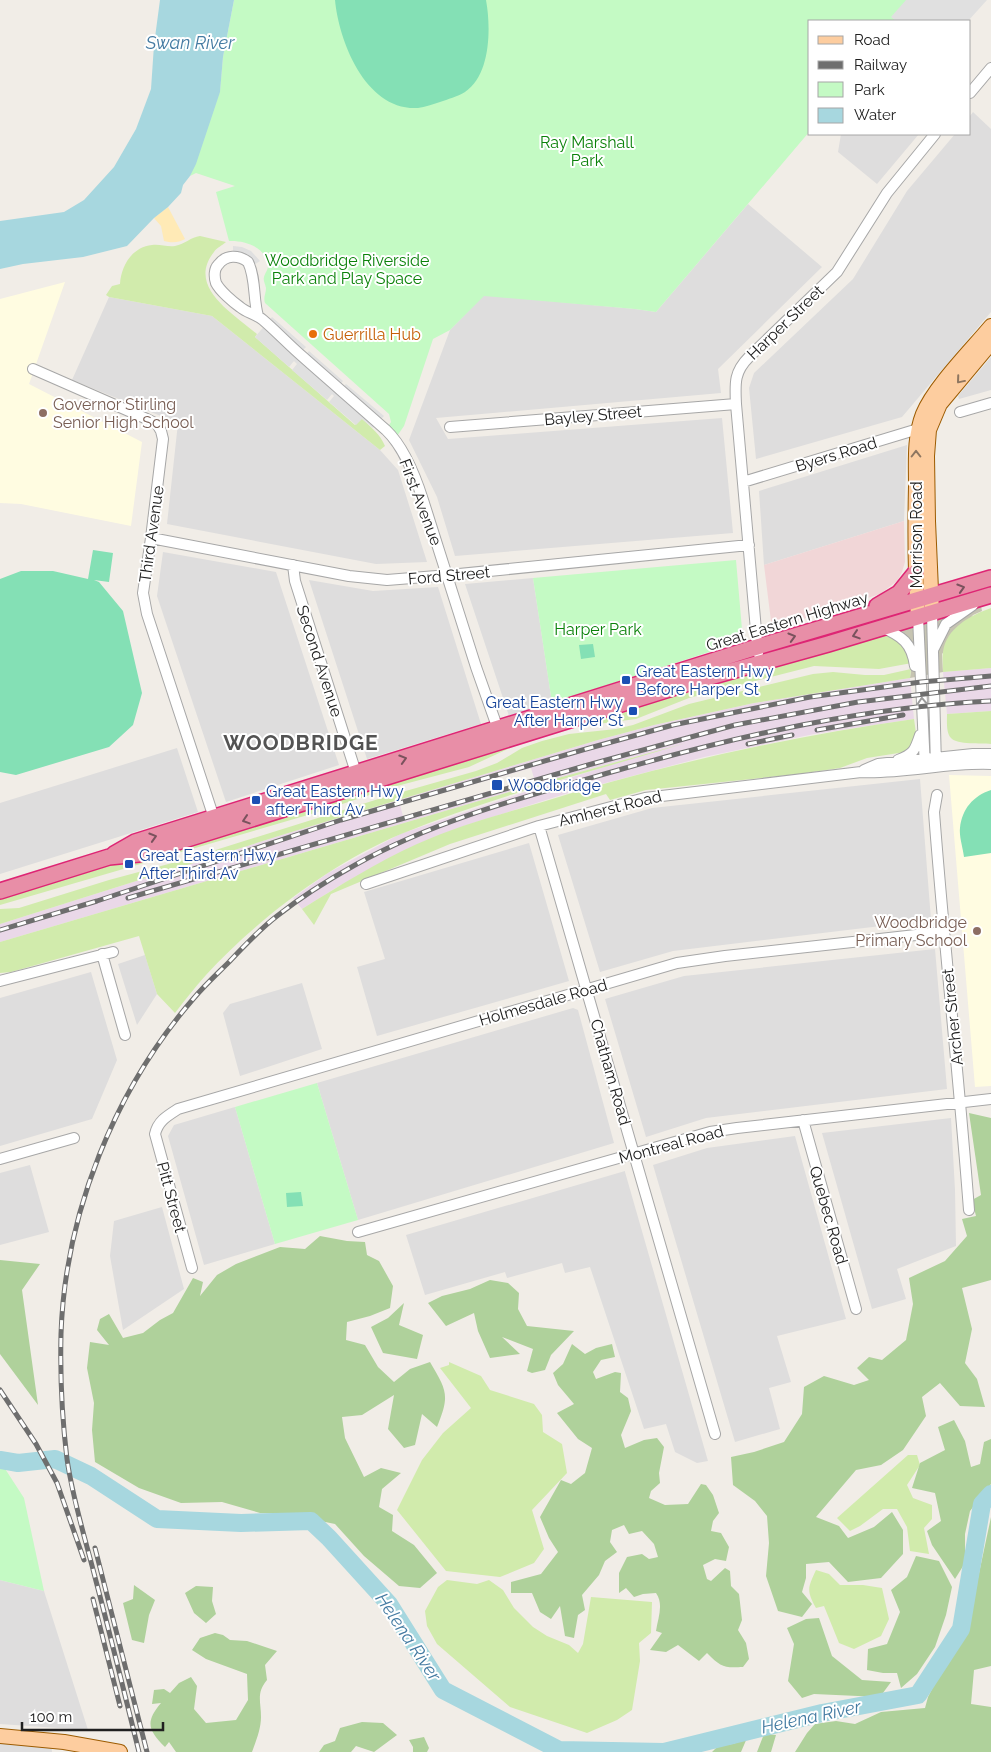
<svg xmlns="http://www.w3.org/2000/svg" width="991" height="1752" font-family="Raleway,sans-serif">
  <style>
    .residential { fill: #dedddd }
    .commercial { fill: #f1d6d7 }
    .industrial { fill: #ead8e8; fill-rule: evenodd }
    .education { fill: #fffce1 }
    .construction { fill: #c6c4b2 }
    .grass { fill: #d1ebac }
    .forest { fill: #afd19b }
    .sand { fill: #ffeab6 }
    .park { fill: #c4fac4 }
    .pitch { fill: #84e0b5 }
    .parking { fill: #e0e0e0 }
    .water { fill: #a7d7df }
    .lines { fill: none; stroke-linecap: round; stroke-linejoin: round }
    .river { stroke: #a7d7df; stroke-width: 18 }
    .minor-casing { stroke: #a7a7a7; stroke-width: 12 }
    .major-casing { stroke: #9c5b00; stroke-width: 16 }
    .highway-casing { stroke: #de2574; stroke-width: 18 }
    .minor { stroke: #fff; stroke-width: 10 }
    .major { stroke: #fdcd9f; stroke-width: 14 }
    .highway { stroke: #e88ea7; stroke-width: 15 }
    .rail-casing { stroke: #6e6e6e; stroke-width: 5 }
    .rail { stroke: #fff; stroke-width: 3; stroke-dasharray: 9; stroke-linecap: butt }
    .oneway { stroke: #8e7660 }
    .oneway2 { stroke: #7a525d }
    .oneway3 { stroke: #9b9b9b }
    .food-dot { fill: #e8710a; stroke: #fff; stroke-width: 2 }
    .education-dot { fill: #8d6e63; stroke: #fff; stroke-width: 2 }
    .transit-dot { fill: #1a4fb4; stroke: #fff; stroke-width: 2 }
    .labels { text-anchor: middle; stroke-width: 4; stroke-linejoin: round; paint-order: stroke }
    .park-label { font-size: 16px; fill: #0b820a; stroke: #fff }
    .street-label { font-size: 16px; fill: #202020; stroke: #fff }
    .food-label { font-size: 16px; fill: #c56008; stroke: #fff; text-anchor: start }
    .education-label { font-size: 16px; fill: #785e54; stroke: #fff; text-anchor: start }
    .transit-label { font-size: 16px; fill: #164399; stroke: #fff; text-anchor: start }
    .water-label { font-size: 18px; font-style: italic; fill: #447ba2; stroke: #fff }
    .district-label { font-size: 21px; font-weight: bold; letter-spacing: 1px; fill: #535353; stroke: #fff }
  </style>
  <rect width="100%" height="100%" fill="#f1ede7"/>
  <path class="residential" d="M 973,112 L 991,129 L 991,312 L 902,417 L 756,459 L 749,388 L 754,373 L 853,279 L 907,191 L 955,134 L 970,134 L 970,116 Z
    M 841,134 L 919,134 L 877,184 L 838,152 Z
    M 748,204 L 822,267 L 718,369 L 721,393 L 436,418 L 448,439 L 722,418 L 733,533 L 455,556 L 437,497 L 409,440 L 450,330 L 484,295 L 635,309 L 656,312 Z
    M 109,297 L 212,316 L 380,450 L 398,470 L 427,562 L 376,564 L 167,524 L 178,423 L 72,380 Z
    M 991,357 L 991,390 L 959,399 L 958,396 Z
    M 907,445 L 904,521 L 764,565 L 759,491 Z
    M 163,552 L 276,572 L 339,765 L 226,802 L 157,596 Z
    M 533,578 L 552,703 L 509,716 L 465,584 Z
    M 309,580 L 373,591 L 438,587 L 481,724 L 367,759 Z
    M 177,748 L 198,812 L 0,874 L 0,803 Z
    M 920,779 L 931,920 L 673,951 L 600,972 L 558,835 L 652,808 Z
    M 529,843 L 569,981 L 377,1036 L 357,967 L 385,959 L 364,892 Z
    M 935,949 L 947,1089 L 706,1118 L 646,1137 L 605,999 L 684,976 Z
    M 145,955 L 157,994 L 137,1025 L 118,964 Z
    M 91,972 L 117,1060 L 92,1119 L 0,1146 L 0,998 Z
    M 302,983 L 322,1049 L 240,1076 L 223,1013 L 230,1004 Z
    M 573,1008 L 578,1010 L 614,1143 L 358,1220 L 317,1083 Z
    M 235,1107 L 275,1244 L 204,1265 L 168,1136 L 174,1125 Z
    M 951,1118 L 955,1190 L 956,1246 L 897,1269 L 906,1299 L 872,1309 L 822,1133 Z
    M 795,1136 L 846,1319 L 777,1336 L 791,1382 L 769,1388 L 780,1429 L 735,1442 L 653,1165 L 707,1148 Z
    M 30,1165 L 49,1232 L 0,1245 L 0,1173 Z
    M 625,1171 L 625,1172 L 708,1461 L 697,1463 L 675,1452 L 666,1424 L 644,1429 L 590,1267 L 565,1273 L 562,1263 L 507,1278 L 505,1272 L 425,1295 L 406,1235 Z
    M 162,1207 L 184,1289 L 123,1330 L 110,1256 L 114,1221 Z
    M 0,1580 L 44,1591 L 88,1730 L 0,1724 Z
    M 0,1738 L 51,1743 L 52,1752 L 0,1752 Z"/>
  <path class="commercial" d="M 904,521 L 905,562 L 902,572 L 897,581 L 880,594 L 772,629 L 764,565 Z"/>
  <path class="industrial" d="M 991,668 L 991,711 L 947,714 L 943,672 Z
    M 910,678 L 914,719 L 814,734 L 704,757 L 568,793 L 464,826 L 418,844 L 339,886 L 302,909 L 293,898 L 328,873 L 400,834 L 537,788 L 656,751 L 536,784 L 0,942 L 0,924 L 285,834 L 598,740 L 654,725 L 754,703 ZM 531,768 L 534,778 L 403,816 L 400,805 Z"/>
  <path class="education" d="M 65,282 L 29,384 L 142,442 L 131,526 L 21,504 L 0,503 L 0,299 Z
    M 949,775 L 991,776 L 991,1086 L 975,1087 Z"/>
  <path class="construction" d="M 981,606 L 982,611 L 973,615 L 942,654 L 943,672 L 910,678 L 912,663 L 881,634 Z"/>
  <path class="grass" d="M 200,236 L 226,242 C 222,246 217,247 214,252 C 186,287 234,314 257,334 L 255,337 L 355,425 L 361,418 C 371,427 380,434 385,446 L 380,450 L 212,316 L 109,297 L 106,295 L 112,286 L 120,284 C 121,266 132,247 152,245 C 160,244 167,247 175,246 C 185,244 191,237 200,236 Z
    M 991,608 L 991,668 L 943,672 C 943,665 942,658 943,652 C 946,628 971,615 991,608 Z
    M 881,634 L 888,634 L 903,642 L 912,663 L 879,669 L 814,666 L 689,698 L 636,719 L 567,728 L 527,740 L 469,767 L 397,786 L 318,812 L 0,905 L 0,899 L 623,710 L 648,704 L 690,688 Z
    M 911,669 L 910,678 L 754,703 L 654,725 L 598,740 L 285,834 L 0,924 L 0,909 L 19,908 L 109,880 L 187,859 L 388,796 L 476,771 L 497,763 L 522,748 L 542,741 L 569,734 L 616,729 L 633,725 L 689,704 L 813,674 L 833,672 L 865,675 L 884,675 Z
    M 991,711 L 991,744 C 982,743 957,745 951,738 C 946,733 947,721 947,714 Z
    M 914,719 L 917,740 L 911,749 L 905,752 L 867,758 L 840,768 L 799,774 L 646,790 L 610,800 L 606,794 L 450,844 L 331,894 L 314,925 L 302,909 C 339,886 377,862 417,844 C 456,826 498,815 539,803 C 662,765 787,737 914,719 Z
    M 686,743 C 592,772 493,796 401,834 C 332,863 257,919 206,975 C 195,987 185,1000 175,1013 L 157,994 L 139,936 L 11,972 L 0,973 L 0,942 L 536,784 Z
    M 449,1362 L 481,1376 L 490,1390 L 534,1404 L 542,1415 L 543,1432 L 562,1444 L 567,1473 L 532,1510 L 544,1549 L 534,1563 L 500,1577 L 446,1571 L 397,1510 L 422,1460 L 443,1433 L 471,1408 L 440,1368 L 449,1365 Z
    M 908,1455 L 917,1455 L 920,1465 L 907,1485 L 913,1498 L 932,1505 L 932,1519 L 924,1528 L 929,1554 L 910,1551 L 907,1527 L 897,1509 L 883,1509 L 860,1526 L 850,1531 L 837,1518 Z
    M 816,1570 L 829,1574 L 840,1585 L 863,1585 L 882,1588 L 889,1619 L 881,1636 L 854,1649 L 839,1643 L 824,1606 L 816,1608 C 806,1590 808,1588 816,1570 Z
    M 447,1580 L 477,1584 L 489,1580 L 503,1590 L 514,1608 L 533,1627 L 547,1636 L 569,1645 L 578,1653 L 583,1644 L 591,1597 L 652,1602 L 651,1633 L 639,1643 L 640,1661 L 632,1710 L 617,1720 L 587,1733 L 510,1707 L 437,1644 L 427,1626 L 425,1611 L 438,1587 Z"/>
  <path class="forest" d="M 969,1113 L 991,1118 L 991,1280 L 962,1288 L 972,1329 L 965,1363 L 977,1379 L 985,1407 L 960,1406 L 940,1383 L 922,1397 L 926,1416 L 903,1450 L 881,1465 L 856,1470 L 816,1517 L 839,1526 L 848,1538 L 874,1527 L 892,1512 L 903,1530 L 903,1554 L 881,1578 L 848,1582 L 829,1562 L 806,1564 L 806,1578 L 802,1592 L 812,1604 L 802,1617 L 778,1611 L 766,1576 L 769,1543 L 767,1516 L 755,1501 L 733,1485 L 731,1457 L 754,1452 L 784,1442 L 802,1414 L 804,1387 L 824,1376 L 854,1385 L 869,1380 L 857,1368 L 869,1357 L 882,1360 L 906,1340 L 913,1304 L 909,1278 L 945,1261 L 967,1236 L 962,1219 L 976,1216 L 972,1200 L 981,1195 Z
    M 320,1236 L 347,1241 L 365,1242 L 367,1255 L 379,1261 L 393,1286 L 390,1308 L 370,1316 L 347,1322 L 346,1340 L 365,1345 L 378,1367 L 394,1382 L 410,1369 L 430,1362 C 447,1391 450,1395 437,1427 L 422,1414 L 415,1445 L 404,1448 L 388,1429 L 394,1395 L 362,1415 L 342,1417 L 345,1438 L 364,1477 L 381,1468 L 401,1473 L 382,1489 L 379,1507 L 393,1515 L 392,1531 L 414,1545 L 437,1573 L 420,1588 L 399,1586 L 364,1556 L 335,1524 L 282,1513 L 260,1513 L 222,1502 L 181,1503 L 139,1488 L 95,1462 L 92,1430 L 94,1403 L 87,1368 L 90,1342 L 109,1345 L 97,1330 L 100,1319 L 109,1314 L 123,1338 L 143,1333 L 160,1320 L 173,1313 L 193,1278 L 203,1282 L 200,1296 L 217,1275 L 236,1264 L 280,1247 L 305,1249 Z
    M 0,1260 L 40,1264 L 22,1290 L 38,1405 L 0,1354 Z
    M 490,1280 L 508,1283 L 519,1293 L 518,1309 L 527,1326 L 574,1331 L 551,1355 L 545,1370 L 532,1373 L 527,1371 L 533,1349 L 502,1337 L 520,1354 L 490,1358 L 478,1331 L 474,1313 L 446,1326 L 428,1303 L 442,1296 L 470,1289 Z
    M 404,1303 L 399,1325 L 423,1335 L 417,1359 L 383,1353 L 371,1327 L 388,1318 Z
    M 572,1344 L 585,1354 L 596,1348 L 612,1344 L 615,1357 L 601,1360 L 593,1372 L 596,1379 L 615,1372 L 621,1373 L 620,1392 L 628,1398 L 631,1411 L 621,1435 L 625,1448 L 644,1440 L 657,1438 L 664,1447 L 659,1473 L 660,1483 L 651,1491 L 649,1498 L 665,1505 L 688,1504 L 701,1484 L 706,1485 L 713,1495 L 719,1513 L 713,1521 L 711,1531 L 721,1533 L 729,1547 L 726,1561 L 715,1559 L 703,1565 L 707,1579 L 711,1581 L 725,1568 L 730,1571 L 731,1586 L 739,1594 L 742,1620 L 738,1630 L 746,1643 L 749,1659 L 743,1667 C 723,1668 721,1667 707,1653 L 699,1661 L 678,1645 L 666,1652 L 650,1650 L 662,1633 L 656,1631 C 658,1618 664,1604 656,1593 L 643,1594 L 634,1597 L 626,1588 L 619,1593 L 619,1573 L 627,1557 L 642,1554 L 649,1559 L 658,1557 L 654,1544 L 642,1531 L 629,1534 L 624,1525 L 612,1530 L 610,1542 L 617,1552 L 605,1561 L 599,1575 L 582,1595 L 585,1610 L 578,1615 L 574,1638 L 565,1636 L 560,1606 L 551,1619 L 540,1612 L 532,1593 L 511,1593 L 511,1582 L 541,1574 L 558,1552 L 549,1538 L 540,1517 L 561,1480 L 571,1484 L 585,1473 L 592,1448 L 578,1439 L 557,1413 L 574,1404 L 558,1385 L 553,1373 L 563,1364 Z
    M 954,1420 L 965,1441 L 971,1467 L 980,1464 L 984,1442 L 991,1439 L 991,1484 L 970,1511 L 965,1534 L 965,1563 L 955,1579 L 932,1545 L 927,1531 L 941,1521 L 935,1493 L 912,1488 L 920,1463 L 945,1450 L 938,1427 Z
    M 991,1517 L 991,1666 L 974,1670 L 971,1704 L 991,1707 L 991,1752 L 795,1752 L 807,1733 L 815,1724 L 836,1721 L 855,1724 L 881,1712 L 925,1708 L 928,1697 L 941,1671 L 968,1625 Z
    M 916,1556 L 939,1561 L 952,1587 L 946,1615 L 935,1647 L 917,1674 L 901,1688 L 897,1673 L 883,1673 L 867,1670 L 868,1649 L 887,1644 L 900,1612 L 891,1590 L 907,1577 Z
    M 134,1585 L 155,1600 L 149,1615 L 144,1643 L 132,1640 L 123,1603 L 133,1599 Z
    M 196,1586 L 213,1587 L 212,1601 L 216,1614 L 206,1623 L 194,1613 L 185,1593 Z
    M 819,1618 L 832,1656 L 862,1680 L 891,1682 L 880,1697 L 814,1694 L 802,1698 L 788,1681 L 794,1644 L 787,1628 L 806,1619 Z
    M 215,1633 L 223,1635 L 230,1640 L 247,1641 L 277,1651 L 265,1665 L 267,1680 C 256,1693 261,1702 261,1717 C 261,1729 256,1741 252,1752 L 176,1752 L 169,1742 L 165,1747 C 148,1730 145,1722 161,1703 L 152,1704 L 154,1690 L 164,1689 L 170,1693 L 179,1683 L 191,1677 L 197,1686 L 194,1709 L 206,1723 L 236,1720 L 248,1700 L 247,1674 L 206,1659 L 192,1650 L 200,1638 Z
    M 362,1722 L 383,1723 L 397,1735 L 374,1752 L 356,1746 L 351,1752 L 319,1752 L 324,1745 L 335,1741 L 340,1728 Z
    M 764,1734 L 776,1735 L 771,1752 L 757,1752 Z
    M 424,1737 L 429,1748 L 427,1752 L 413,1752 L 413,1747 L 409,1740 Z
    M 747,1738 L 741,1752 L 712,1752 L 719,1745 L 733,1744 Z"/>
  <path class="sand" d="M 168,207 L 185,239 C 178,243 172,243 164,241 L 161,226 L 154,218 Z"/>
  <path class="park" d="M 234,0 L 920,0 L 902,21 L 810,21 L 810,131 L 656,312 L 635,309 L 484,296 L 450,330 L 433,339 L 404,426 L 395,439 L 386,430 L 391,422 L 389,414 L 265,303 C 263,297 266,294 266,288 C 265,283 263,281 264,277 C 265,273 268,270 268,266 C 267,247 244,240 229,241 L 216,192 L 235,186 L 196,173 L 190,176 L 220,91 L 223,57 Z
    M 736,560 L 743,641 L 552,703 L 533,578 Z
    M 317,1083 L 358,1220 L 275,1244 L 235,1107 Z
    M 0,1461 L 24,1498 L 44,1591 L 0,1580 Z"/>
  <path class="pitch" d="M 335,0 L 486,0 C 491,27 491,75 465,92 C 457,97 448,99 440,102 C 433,104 425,107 418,108 C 366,111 339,42 335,0 Z
    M 93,550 L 113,553 L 109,582 L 94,580 L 99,582 L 123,611 L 142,693 L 133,725 L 109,747 L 16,775 L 0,772 L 0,579 L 21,571 L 53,571 L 88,579 Z
    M 593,644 L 595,657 L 581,659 L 579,645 Z
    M 991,790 L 991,853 L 964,857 C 963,848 959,837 960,828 C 962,809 973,796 991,790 Z
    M 301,1192 L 303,1206 L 287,1207 L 286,1193 Z"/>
  <path class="parking" d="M 906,0 L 987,0 L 968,21 L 896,21 L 891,17 Z
    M 233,246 L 242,247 L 251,251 L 260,261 L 254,265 L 233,252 Z
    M 272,317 L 306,347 L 301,352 L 305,356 L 309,351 L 343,381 L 339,386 L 342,388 L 346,384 L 384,416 L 373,428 L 362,419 L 356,425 L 329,402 L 334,396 L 332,394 L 327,400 L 292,370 L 297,364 L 294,361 L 289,367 L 255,337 Z"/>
  <path class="water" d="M 160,0 L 234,0 L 223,57 L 220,92 L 196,164 L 190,176 L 183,185 L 181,193 L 168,207 L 154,218 L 127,246 L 83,257 L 23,264 L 0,269 L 0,221 L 64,212 L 84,200 L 114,167 L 136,129 L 151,89 L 154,45 Z"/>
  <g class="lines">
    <path class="river" d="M 0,1460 L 18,1463 L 55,1459 L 91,1476 L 157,1519 L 241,1523 L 311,1521 L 329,1538 L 389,1604 L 443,1690 L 559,1750 L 664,1752 L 822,1713 L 918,1695 L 961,1629 L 982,1504 L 991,1494"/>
    <defs>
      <path id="minor" d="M 970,93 L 991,68
        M 258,316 C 253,299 256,278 248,262 C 239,255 226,254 218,265 C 214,269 214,277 216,283 C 220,291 233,302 240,307 C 247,313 256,314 263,320 C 277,332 289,345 303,357 C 330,381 358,405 386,430 C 403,446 416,478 423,500 L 476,667 L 499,732
        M 33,369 L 147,419 L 157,424 L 161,431 L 163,439 L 151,538 L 143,593 L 147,614 L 215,821
        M 960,412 L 991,403
        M 450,427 L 736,404
        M 743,482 L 918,429 L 924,429
        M 151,538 L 349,576 L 387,580 L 449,575 L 749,545
        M 293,565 L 295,581 L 358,779
        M 932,613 L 936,766
        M 918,617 L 925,768
        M 881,627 C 902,636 912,643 915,666
        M 934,648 L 946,624 L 973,605
        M 758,653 L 736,404 C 735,383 734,372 749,357 L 837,272 L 887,193 L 935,134
        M 898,760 C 914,754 915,750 920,735
        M 864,770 L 878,764 L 973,754 L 991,754
        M 937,795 L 934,812 C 944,944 959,1077 969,1210
        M 539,826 L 715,1434
        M 366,884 L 539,826 L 645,798 L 861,772 C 905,774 947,762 991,764
        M 102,954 L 125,1035
        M 0,981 L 113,952
        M 803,1120 L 856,1309
        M 0,1159 L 74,1138
        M 358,1232 L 710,1132 L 737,1128 L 991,1099
        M 192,1268 L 155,1134 C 158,1121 167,1116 178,1109 L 677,963 L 725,956 L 943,932"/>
      <path id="major" d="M 932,613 L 928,521 L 927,456 L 929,430 L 940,404 L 991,343
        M 918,617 C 915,573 915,530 916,486 C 916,462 914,437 923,414 C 934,387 971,350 991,326
        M 0,1736 L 64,1742 L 120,1752"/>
      <path id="highway" d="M 877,606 L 899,593 L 916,572
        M 114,854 L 135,842 L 757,647 L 991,578
        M 0,891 L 109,857 L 139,854 L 692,682 L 828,644 L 991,595"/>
    </defs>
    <use href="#minor" class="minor-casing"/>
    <use href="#major" class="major-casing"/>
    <use href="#highway" class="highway-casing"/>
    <use href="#minor" class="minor"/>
    <use href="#major" class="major"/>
    <use href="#highway" class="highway"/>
    <defs>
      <path id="rail" d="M 817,730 L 903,715
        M 748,744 L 792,735
        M 128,898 L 588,765 L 735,725 L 858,702 L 991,686
        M 0,930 L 97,901 L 341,820 L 586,749 L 673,725 L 810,697 L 921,682 L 991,676
        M 0,1390 L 36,1444 L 57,1483 L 84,1560
        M 95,1548 L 147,1752
        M 93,1599 L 120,1706
        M 139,1752 C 125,1695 111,1638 96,1581 C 86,1541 73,1501 67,1459 C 62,1418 60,1376 61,1334 C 65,1213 115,1089 194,998 C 205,985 217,974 229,962 C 244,946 260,929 277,916 C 301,897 328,880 355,865 C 437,819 531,795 622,769 C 742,735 866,707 991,701"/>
    </defs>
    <use href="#rail" class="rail-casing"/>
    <use href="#rail" class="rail"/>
  </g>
  <defs><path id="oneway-chevron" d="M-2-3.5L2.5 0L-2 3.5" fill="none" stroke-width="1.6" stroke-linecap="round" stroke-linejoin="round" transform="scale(1.25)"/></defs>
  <g class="oneway">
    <use href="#oneway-chevron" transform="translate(960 380) rotate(130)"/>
    <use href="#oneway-chevron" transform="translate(916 454) rotate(-90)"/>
  </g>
  <g class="oneway2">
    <use href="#oneway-chevron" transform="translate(961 588) rotate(-17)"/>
    <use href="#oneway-chevron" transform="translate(856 635) rotate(162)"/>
    <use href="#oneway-chevron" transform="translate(792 637) rotate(-16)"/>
    <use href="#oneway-chevron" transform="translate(403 759) rotate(-17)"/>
    <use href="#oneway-chevron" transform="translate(246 820) rotate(162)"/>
    <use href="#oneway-chevron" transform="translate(153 837) rotate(-17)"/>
  </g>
  <use class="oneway3" href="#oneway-chevron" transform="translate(922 701) rotate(-93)"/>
  <circle class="food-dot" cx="313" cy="334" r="5"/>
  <g class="education-dot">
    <circle cx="43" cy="413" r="5"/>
    <circle cx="977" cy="931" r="5"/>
  </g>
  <g class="transit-dot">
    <rect x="621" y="675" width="10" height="10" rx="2.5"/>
    <rect x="628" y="706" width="10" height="10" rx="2.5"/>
    <rect x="491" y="779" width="12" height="12" rx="2.5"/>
    <rect x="251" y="795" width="10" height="10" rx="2.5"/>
    <rect x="124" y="859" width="10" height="10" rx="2.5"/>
  </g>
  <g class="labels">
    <g class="park-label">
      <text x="587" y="148">Ray Marshall<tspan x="587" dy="18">Park</tspan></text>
      <text x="347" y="266">Woodbridge Riverside<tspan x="347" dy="18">Park and Play Space</tspan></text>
      <text x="598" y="635">Harper Park</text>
    </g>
    <g class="street-label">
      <text transform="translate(785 322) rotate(-44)" y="6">Harper Street</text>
      <text transform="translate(593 415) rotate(-5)" y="6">Bayley Street</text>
      <text transform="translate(836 454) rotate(-17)" y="6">Byers Road</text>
      <text transform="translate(421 502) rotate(69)" y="6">First Avenue</text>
      <text transform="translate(151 534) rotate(-82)" y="6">Third Avenue</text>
      <text transform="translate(916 535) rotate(-90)" y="6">Morrison Road</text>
      <text transform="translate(449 575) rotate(-5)" y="6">Ford Street</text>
      <text transform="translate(787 621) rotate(-17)" y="6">Great Eastern Highway</text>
      <text transform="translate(320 661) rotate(72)" y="6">Second Avenue</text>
      <text transform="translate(610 808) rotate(-14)" y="6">Amherst Road</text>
      <text transform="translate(543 1002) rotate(-16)" y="6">Holmesdale Road</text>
      <text transform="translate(952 1017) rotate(-96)" y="6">Archer Street</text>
      <text transform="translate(611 1072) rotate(74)" y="6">Chatham Road</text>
      <text transform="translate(671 1144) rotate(-15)" y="6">Montreal Road</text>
      <text transform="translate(172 1197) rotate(75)" y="6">Pitt Street</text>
      <text transform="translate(829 1215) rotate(74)" y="6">Quebec Road</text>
    </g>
    <g class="food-label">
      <text x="323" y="340">Guerrilla Hub</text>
    </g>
    <g class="education-label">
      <text x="53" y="410">Governor Stirling<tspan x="53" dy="18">Senior High School</tspan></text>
      <text x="967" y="928" text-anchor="end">Woodbridge<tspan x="967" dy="18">Primary School</tspan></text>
    </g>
    <g class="transit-label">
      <text x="636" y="677">Great Eastern Hwy<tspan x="636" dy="18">Before Harper St</tspan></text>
      <text x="623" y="708" text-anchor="end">Great Eastern Hwy<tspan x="623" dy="18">After Harper St</tspan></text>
      <text x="508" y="791">Woodbridge</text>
      <text x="266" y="797">Great Eastern Hwy<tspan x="266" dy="18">after Third Av</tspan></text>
      <text x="139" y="861">Great Eastern Hwy<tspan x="139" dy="18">After Third Av</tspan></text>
    </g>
    <g class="water-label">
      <text x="190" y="49">Swan River</text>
      <text transform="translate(408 1637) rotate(56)" y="6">Helena River</text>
      <text transform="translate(811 1717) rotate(-12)" y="6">Helena River</text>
    </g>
    <g class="district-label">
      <text x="301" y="750">WOODBRIDGE</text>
    </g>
  </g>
  <rect x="808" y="20" width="162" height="115" fill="#ffffff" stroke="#a6a6a6"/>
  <rect x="818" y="36" width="25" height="8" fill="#fdcd9f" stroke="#a6a6a6"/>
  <text x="854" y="45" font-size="15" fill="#202020">Road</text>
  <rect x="818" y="61" width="25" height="8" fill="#6e6e6e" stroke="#a6a6a6"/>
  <text x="854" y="70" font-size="15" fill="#202020">Railway</text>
  <rect x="818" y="82" width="25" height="15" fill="#c4fac4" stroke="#a6a6a6"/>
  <text x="854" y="95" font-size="15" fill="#202020">Park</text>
  <rect x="818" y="108" width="25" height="15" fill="#a7d7df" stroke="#a6a6a6"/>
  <text x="854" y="120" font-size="15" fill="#202020">Water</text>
  <path d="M22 1722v8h141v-8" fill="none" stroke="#202020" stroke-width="2.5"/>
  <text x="30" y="1722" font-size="15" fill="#202020" stroke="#ffffff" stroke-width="4" paint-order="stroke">100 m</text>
</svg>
